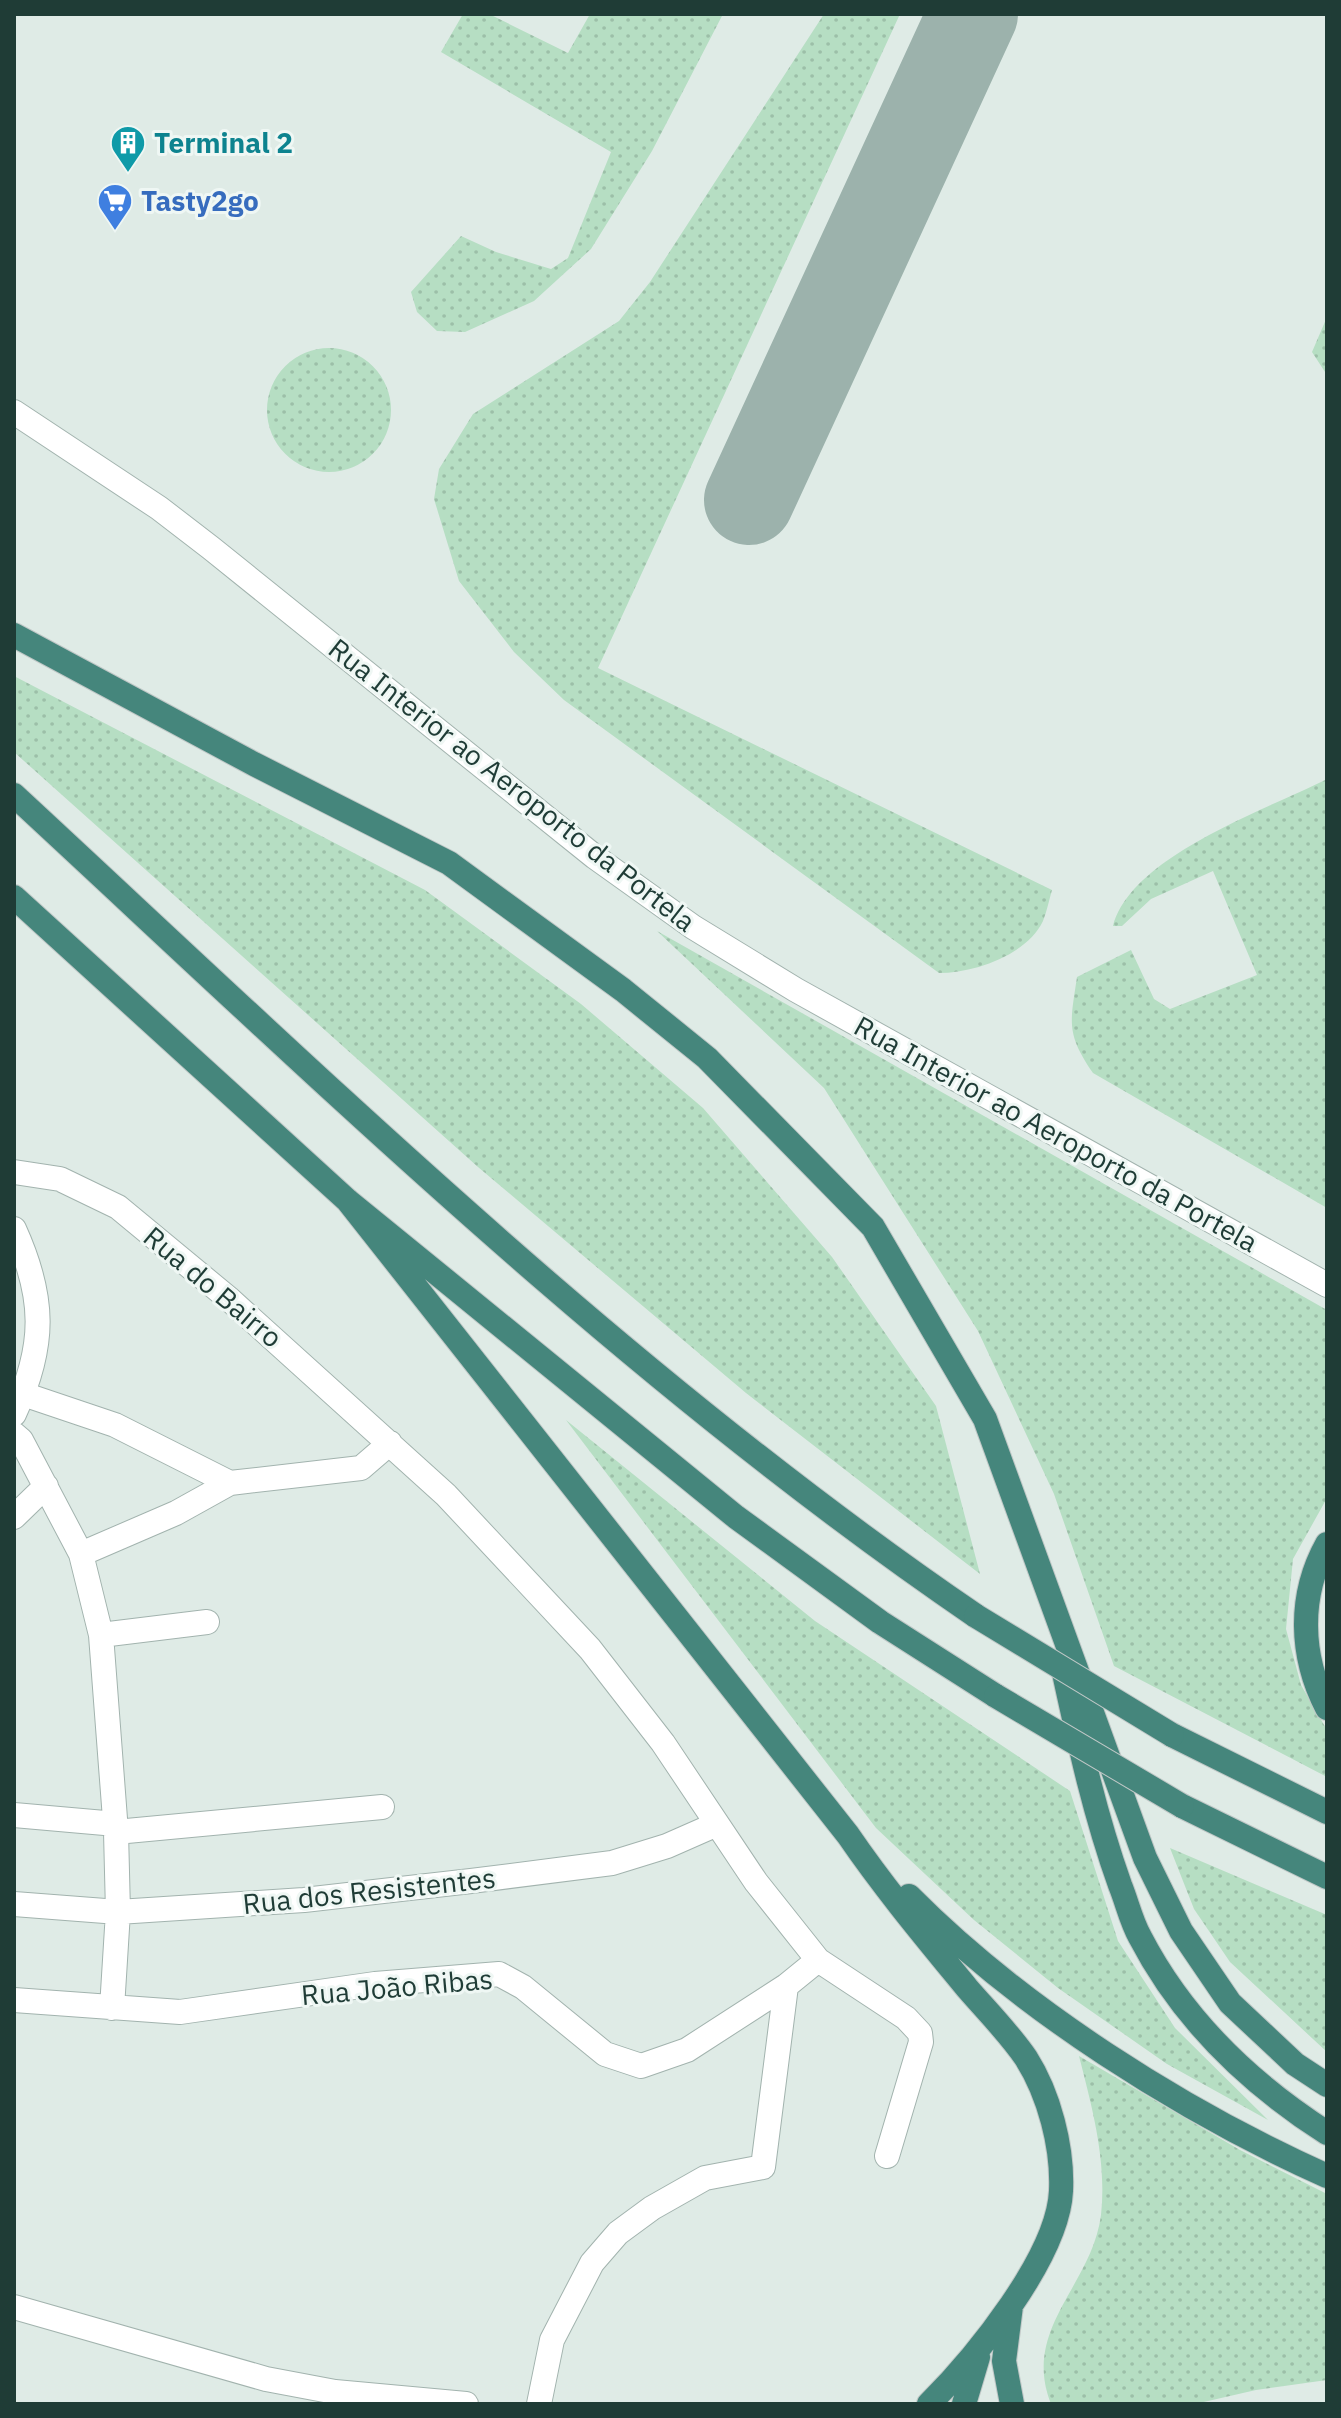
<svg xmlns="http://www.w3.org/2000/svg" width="1341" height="2418" font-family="'IBM Plex Sans',sans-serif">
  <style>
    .grass { fill: url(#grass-dots) }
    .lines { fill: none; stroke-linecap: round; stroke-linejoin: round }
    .taxiway { stroke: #9cb2ac; stroke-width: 90 }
    .minor-casing { stroke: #a2b3ae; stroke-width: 26 }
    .tertiary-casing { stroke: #a2b3ae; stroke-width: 26 }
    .trunk-casing { stroke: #c0c8c7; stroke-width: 26 }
    .minor { stroke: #fff; stroke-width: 24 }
    .tertiary { stroke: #fff; stroke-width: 24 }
    .trunk { stroke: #45867c; stroke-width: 24 }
    .trunk-bridge-casing { stroke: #c0c8c7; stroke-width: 26; stroke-linecap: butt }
    .trunk-bridge { stroke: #45867c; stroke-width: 24 }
    .labels { text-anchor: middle; stroke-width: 6; stroke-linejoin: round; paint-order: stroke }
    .culture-label { font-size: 28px; font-weight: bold; fill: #0d838f; stroke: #eff7f4; text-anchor: start }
    .shop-label { font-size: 28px; font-weight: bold; fill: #366cbe; stroke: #eff7f4; text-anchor: start }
    .street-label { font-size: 28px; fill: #1f3c36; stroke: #eff7f4 }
  </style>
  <defs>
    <pattern id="grass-dots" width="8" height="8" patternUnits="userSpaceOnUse" patternTransform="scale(2)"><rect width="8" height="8" fill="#b6dec3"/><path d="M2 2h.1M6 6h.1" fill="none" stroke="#9cbfa8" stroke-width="1.8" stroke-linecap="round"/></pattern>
  </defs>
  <rect width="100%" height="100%" fill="#dfebe6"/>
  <path class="grass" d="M 463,14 L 489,14 L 568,53 L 590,14 L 723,14 L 652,151 L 591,249 L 534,301 L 465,332 L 437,331 L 417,312 L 411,292 L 461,236 L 496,252 L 551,269 L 568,258 L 611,152 L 441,52 Z
    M 824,14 L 900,14 L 598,668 L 1052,890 C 1049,900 1047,911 1043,921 C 1027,955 974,973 939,973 L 564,700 L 514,652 L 459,581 L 434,499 L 439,469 L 473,414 L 619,321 L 650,282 Z
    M 1327,317 L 1327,375 L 1312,352 Z
    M267 410a62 62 0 1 1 124 0a62 62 0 1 1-124 0Z
    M 14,676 L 425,890 L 581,1004 L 703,1108 L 832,1257 L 936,1406 L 980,1574 L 746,1393 L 478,1167 L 14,752 Z
    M 1327,779 L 1327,1208 L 1093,1073 C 1066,1033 1070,1024 1077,977 L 1131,950 L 1154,999 L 1170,1009 L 1257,975 L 1213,871 L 1151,899 L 1122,926 L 1113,926 C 1131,856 1266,810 1327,779 Z
    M 657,931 L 1327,1310 L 1327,1498 L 1293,1559 L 1286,1629 L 1301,1685 L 1327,1730 L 1327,1777 L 1114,1666 L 1054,1494 L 978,1331 L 824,1088 Z
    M 566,1420 L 815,1621 L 1070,1791 L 1118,1941 L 1175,2028 L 1268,2120 L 1167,2064 L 1058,1988 L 974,1920 L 876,1828 Z
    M 1170,1848 L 1327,1915 L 1327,2052 L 1230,1962 L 1194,1909 Z
    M 1079,2056 L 1240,2150 L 1327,2194 L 1327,2380 L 1256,2390 L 1195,2404 L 1051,2404 C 1021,2328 1092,2286 1101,2215 C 1107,2161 1092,2107 1079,2056 Z"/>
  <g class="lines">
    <path class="taxiway" d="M 749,500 L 973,14"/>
    <defs>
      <path id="minor" d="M 14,1172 L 60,1179 L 118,1207 L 228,1298 L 446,1495 L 590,1649 L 663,1743 L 756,1882 L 818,1960 L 906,2018 L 920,2033 L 921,2042 L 887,2156
        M 14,1229 C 45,1297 46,1345 14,1414
        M 23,1394 L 115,1425 L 230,1483 L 361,1468 L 390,1443
        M 14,1434 L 21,1440 L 81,1554 L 101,1635 L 116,1832 L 118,1912 L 112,2008
        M 14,1517 L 46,1486
        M 81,1554 L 176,1513 L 230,1483
        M 101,1635 L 207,1622
        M 14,1815 L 116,1824
        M 116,1832 L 382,1807
        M 14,1904 L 118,1912 L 304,1900 L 471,1881 L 612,1863 L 667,1846 L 717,1824
        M 14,2000 L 180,2012 L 375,1984 L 499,1974 L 523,1987 L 605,2054 L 641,2066 L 687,2050 L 786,1986 L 818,1960
        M 14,2307 L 266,2379 L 335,2392 L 466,2404
        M 539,2404 L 552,2340 L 592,2263 L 618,2233 L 652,2208 L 705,2178 L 763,2167 L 786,1986"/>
      <path id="tertiary" d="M 14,412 L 159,508 L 211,548 L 595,857 L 693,927 L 796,990 L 1327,1285"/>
      <path id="trunk" d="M 14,635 L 254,764 L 449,863 L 623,990 L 707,1058 L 873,1227 L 985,1419 L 1145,1858 L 1181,1931 L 1230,2003 L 1295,2064 L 1327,2085
        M 14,795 C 323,1081 627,1378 976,1616
        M 14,897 L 348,1201 L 736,1517 L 880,1622 L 996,1696
        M 348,1201 L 848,1835 C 885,1889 926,1938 967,1988 C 986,2010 1009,2033 1026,2058 C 1049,2094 1063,2147 1061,2191 C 1058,2257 975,2358 929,2404
        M 1327,1544 C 1298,1596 1300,1656 1327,1708
        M 1064,1673 C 1080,1747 1095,1815 1120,1885 C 1127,1902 1131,1921 1140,1937 C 1183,2020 1249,2083 1327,2133
        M 1172,1735 L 1327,1812
        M 1182,1806 L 1327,1877
        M 909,1896 C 1021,2009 1182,2111 1327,2176
        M 1011,2306 L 1004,2361 L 1012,2404
        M 964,2404 L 978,2357"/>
    </defs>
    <use href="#minor" class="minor-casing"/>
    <use href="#tertiary" class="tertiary-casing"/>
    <use href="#trunk" class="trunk-casing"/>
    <use href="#minor" class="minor"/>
    <use href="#tertiary" class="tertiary"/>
    <use href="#trunk" class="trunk"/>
    <defs>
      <path id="trunk-bridge" d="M 976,1616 L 1172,1735
        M 996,1696 L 1182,1806"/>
    </defs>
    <use href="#trunk-bridge" class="trunk-bridge-casing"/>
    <use href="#trunk-bridge" class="trunk-bridge"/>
  </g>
  <defs>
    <symbol id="building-pin" viewBox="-11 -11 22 30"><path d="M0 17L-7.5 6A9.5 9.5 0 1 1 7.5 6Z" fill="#0f9aa8" stroke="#eff7f4"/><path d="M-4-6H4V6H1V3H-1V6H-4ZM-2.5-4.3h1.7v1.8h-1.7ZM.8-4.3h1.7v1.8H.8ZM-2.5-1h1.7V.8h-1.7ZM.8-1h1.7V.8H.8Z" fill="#fff"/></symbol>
    <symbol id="supermarket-pin" viewBox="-11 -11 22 30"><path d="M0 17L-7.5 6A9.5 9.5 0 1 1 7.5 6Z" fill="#3f7fe0" stroke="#eff7f4"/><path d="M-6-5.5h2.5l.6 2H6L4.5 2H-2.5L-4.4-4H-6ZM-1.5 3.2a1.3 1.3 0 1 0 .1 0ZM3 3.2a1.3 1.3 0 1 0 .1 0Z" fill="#fff"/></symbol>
  </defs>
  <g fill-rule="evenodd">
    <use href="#building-pin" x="108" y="123" width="40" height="54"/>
    <use href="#supermarket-pin" x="95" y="181" width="40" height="54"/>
  </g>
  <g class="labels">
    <g class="culture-label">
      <text x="154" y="153">Terminal 2</text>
    </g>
    <g class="shop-label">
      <text x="141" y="211">Tasty2go</text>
    </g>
    <g class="street-label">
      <text transform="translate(512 785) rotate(38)" y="10">Rua Interior ao Aeroporto da Portela</text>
      <text transform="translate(1056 1134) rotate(29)" y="10">Rua Interior ao Aeroporto da Portela</text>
      <text transform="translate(213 1287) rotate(40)" y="10">Rua do Bairro</text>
      <text transform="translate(369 1891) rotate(-6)" y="10">Rua dos Resistentes</text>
      <text transform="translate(397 1987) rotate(-5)" y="10">Rua João Ribas</text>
    </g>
  </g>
  <rect width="1341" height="2418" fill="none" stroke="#1f3c36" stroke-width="32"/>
</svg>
